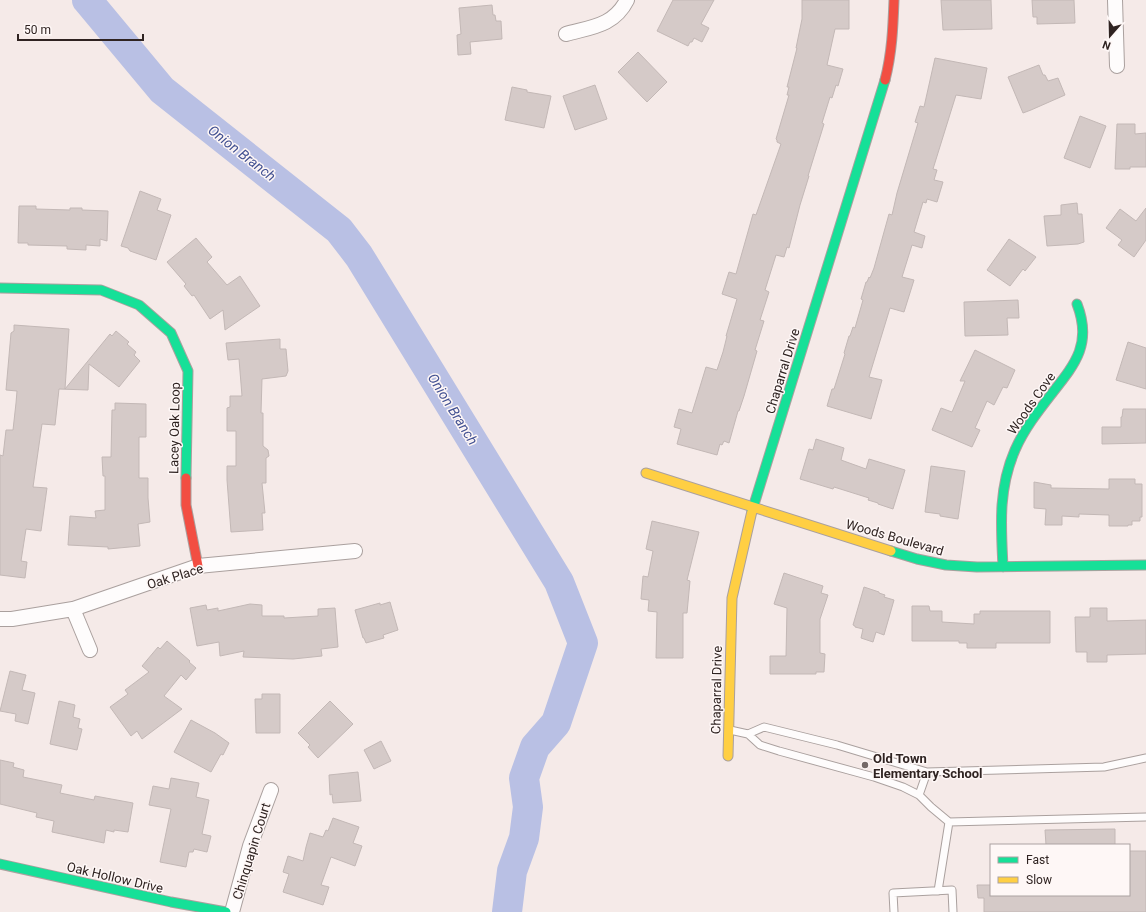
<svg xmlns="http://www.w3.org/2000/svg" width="1146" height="912" font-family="Roboto,sans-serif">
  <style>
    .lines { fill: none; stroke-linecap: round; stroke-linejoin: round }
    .river { stroke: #b9c0e4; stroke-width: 30 }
    .building { fill: #d5cac8; stroke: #c3b8b6 }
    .lane-casing { stroke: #aaa09e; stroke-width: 9 }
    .street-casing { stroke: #aaa09e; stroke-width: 16 }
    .fast-casing { stroke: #aaa09e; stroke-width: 11 }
    .slow-casing { stroke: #aaa09e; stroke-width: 11 }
    .jam-casing { stroke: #aaa09e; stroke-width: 11 }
    .lane { stroke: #fefcfc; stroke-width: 7 }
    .street { stroke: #fefcfc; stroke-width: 14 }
    .fast { stroke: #16e098; stroke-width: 9 }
    .slow { stroke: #ffcf43; stroke-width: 9 }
    .jam { stroke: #f24e42; stroke-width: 9 }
    .poi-dot { fill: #746967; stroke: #fef7f6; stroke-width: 1.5 }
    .labels { text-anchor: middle; stroke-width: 3; stroke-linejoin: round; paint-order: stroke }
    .street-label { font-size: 13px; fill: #2f2321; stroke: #fef7f6 }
    .poi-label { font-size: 13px; font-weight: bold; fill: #2f2321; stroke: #fef7f6; text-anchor: start }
    .water-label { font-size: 14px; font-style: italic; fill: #425192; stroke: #fef7f6 }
  </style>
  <rect width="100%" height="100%" fill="#f5eae8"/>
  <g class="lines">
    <path class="river" d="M 87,0 L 162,90 L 339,230 L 359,256 L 559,582 L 583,643 L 556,723 L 535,747 L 524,778 L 528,807 L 524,838 L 512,871 L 507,912"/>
  </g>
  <path class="building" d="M 673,0 L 714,0 L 701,24 L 709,28 L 702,42 L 694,38 L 692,42 L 690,42 L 688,46 L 657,31 Z
    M 802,0 L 849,0 L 849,29 L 835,29 L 827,65 L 843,69 L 838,86 L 836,85 L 832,98 L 830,97 L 822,123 L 824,124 L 808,176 L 809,176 L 800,205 L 789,248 L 787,247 L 784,257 L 776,255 L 765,290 L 769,292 L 760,320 L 764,321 L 755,350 L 757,351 L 744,396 L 739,411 L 738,411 L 729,443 L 724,441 L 722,445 L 720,444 L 717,455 L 677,444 L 681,429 L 674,427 L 679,409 L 692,413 L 706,367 L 717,370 L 723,352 L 727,336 L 726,336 L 737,299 L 722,294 L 729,272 L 736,274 L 753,214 L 756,215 L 781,144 L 777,142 L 777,140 L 776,139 L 789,95 L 787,95 L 789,87 L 787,87 L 797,48 L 796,48 L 802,19 Z
    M 941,0 L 991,0 L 992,29 L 943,30 Z
    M 1032,0 L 1074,0 L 1075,23 L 1037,24 L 1037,17 L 1033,17 Z
    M 492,5 L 493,15 L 495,15 L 496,21 L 501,21 L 502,39 L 470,42 L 471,54 L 458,55 L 457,35 L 461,34 L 459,8 Z
    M 638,52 L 667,82 L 647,102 L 618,72 Z
    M 935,58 L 987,68 L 981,99 L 956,95 L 933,169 L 937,170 L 934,180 L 943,182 L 937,202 L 927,199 L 926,203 L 923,202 L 914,232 L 925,236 L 922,248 L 912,245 L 902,277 L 914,280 L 904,312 L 890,308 L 869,377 L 882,380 L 871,419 L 827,406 L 832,389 L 834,389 L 845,354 L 844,353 L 849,336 L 850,336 L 853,327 L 855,328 L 863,300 L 861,299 L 866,282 L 867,282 L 869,277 L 870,278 L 874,268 L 889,214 L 892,215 L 897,193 L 918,123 L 915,122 L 920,106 L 924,107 Z
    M 1039,65 L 1043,75 L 1045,75 L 1048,81 L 1058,78 L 1065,95 L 1031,110 L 1023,113 L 1008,77 Z
    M 595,85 L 607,119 L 575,130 L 563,96 Z
    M 512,87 L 527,90 L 527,92 L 551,96 L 544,128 L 505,120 Z
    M 1080,116 L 1106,126 L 1090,168 L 1064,158 Z
    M 1117,124 L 1135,124 L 1135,134 L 1146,133 L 1146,167 L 1130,167 L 1130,169 L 1115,169 Z
    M 140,191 L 161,199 L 157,210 L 171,215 L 156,260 L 130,251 L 128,248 L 121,246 Z
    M 1077,203 L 1078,214 L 1082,214 L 1084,242 L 1078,244 L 1047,246 L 1044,216 L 1061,215 L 1061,205 Z
    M 19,206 L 36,206 L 36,209 L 70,210 L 70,208 L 82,208 L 82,210 L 108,211 L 107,241 L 100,239 L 100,246 L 86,245 L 86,250 L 67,249 L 67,246 L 28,245 L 28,243 L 18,243 Z
    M 1146,208 L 1146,240 L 1134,257 L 1118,245 L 1122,240 L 1106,228 L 1120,209 L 1136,221 Z
    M 196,238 L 212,257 L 207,262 L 227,285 L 240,276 L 260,306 L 225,330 L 223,310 L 210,319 L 194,295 L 192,296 L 184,286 L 186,284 L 167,262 Z
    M 1009,239 L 1036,257 L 1025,271 L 1023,269 L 1010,286 L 987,270 Z
    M 1018,300 L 1019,318 L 1007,318 L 1008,335 L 965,336 L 964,302 Z
    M 14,325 L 69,329 L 65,389 L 110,334 L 112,336 L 116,331 L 129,342 L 127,344 L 136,352 L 134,355 L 140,361 L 119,387 L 89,364 L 88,390 L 59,389 L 55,425 L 42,424 L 33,487 L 47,488 L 41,531 L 26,529 L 21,561 L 27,562 L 25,578 L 0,575 L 0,455 L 3,456 L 6,430 L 13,430 L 16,403 L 17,391 L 6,390 L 11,333 L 14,331 Z
    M 280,339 L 280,349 L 286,349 L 288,371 L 286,376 L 262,379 L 261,413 L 263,413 L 263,446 L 268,450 L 269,456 L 266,458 L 266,483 L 262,483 L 265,513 L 262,513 L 263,530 L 231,532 L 227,480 L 227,466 L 236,466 L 236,431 L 227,431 L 227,408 L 230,407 L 230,396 L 242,396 L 239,359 L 228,360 L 226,343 Z
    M 1128,342 L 1146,348 L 1146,389 L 1116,380 Z
    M 975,350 L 1015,370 L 1007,388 L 1003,387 L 994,405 L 987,401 L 975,428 L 980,430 L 972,447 L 932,430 L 941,408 L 952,412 L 965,381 L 960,381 Z
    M 115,403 L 146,404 L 146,437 L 139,437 L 139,478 L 148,478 L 148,498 L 150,522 L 138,524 L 140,546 L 108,549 L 108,547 L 68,545 L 70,516 L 96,518 L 95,511 L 105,510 L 105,476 L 103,476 L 102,457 L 111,457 L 112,410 L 115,410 Z
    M 1123,409 L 1146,409 L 1146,443 L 1102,444 L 1102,427 L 1121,427 L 1121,417 L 1122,417 Z
    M 816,439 L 844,448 L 841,460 L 866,469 L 869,459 L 905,470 L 893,509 L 878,504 L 878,503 L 868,500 L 869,498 L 834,487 L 833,489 L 800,479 L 809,449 L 813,450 Z
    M 931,466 L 965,471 L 958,519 L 940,516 L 940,514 L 925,512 Z
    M 1109,479 L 1135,479 L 1135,484 L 1142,484 L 1142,517 L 1140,517 L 1140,521 L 1132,521 L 1132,525 L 1128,525 L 1128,526 L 1109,526 L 1109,515 L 1079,514 L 1079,517 L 1062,516 L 1062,525 L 1045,525 L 1046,509 L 1034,508 L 1034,482 L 1051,485 L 1051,488 L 1109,489 Z
    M 652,521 L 699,532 L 687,580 L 690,581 L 687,613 L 683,613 L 683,658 L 656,658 L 657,612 L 648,611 L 649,600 L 641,599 L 643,576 L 648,577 L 653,551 L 646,549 Z
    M 784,573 L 823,586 L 821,593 L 828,595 L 820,619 L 820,653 L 825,654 L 824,672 L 816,672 L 816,674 L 770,674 L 770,656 L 786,656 L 787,608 L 774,604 Z
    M 864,587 L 879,592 L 879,593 L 885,595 L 884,597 L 894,600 L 884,635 L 876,632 L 873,642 L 861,638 L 863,629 L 855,627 L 855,626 L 853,625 Z
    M 390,602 L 398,630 L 383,635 L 384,638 L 366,643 L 364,638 L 363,638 L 355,610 L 380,603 L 380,605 Z
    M 250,604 L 262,605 L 262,616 L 284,616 L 284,618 L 318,616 L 318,609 L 335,608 L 338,647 L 321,649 L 322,656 L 293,659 L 243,657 L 244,651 L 220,656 L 219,642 L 197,646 L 190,608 L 206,605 L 207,610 L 218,608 L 218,611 Z
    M 912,606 L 929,606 L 930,611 L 942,611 L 942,622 L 974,624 L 974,614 L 980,614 L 980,611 L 1050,611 L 1050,643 L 996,643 L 996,648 L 967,648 L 967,643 L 959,643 L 959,641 L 912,641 Z
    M 1090,608 L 1107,608 L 1107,621 L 1146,620 L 1146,654 L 1107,655 L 1107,662 L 1087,662 L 1087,652 L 1076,652 L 1075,617 L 1090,617 Z
    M 167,641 L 190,661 L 189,662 L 196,668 L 186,680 L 181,675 L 164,696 L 182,709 L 142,739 L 137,731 L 131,736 L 110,707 L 128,694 L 125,690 L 149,672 L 142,666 L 158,647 L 160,649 Z
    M 10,671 L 26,675 L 22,690 L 35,693 L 28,724 L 15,721 L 16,714 L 0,711 Z
    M 262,694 L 280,694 L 280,733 L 256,733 L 255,699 L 262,699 Z
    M 59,701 L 75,705 L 73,717 L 80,719 L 78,728 L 82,729 L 77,750 L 50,744 Z
    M 330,701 L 353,724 L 318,758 L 308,747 L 310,745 L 298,733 Z
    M 191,720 L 215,733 L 229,743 L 223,755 L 221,754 L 211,772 L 174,752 Z
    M 381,741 L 391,761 L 374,769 L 364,750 Z
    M 0,760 L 14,763 L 13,767 L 24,770 L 23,777 L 62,785 L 60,793 L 94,800 L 95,796 L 133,803 L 128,832 L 114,830 L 114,832 L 106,830 L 104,843 L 90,840 L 52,832 L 54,821 L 36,817 L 37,813 L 0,804 Z
    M 358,772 L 361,801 L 333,803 L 332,794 L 330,795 L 329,775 Z
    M 171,778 L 199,783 L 196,797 L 209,800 L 202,834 L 211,836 L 207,852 L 194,849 L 193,852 L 189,852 L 186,867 L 160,862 L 171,809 L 149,805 L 153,786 L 169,789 Z
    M 333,818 L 359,827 L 353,843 L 362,846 L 355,866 L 331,857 L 321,885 L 329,887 L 323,905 L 283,892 L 289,874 L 283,872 L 288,856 L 303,861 L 306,847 L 310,833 L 323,837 L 326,830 L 328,831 Z
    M 1115,829 L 1115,845 L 1046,845 L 1045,830 Z
    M 1129,851 L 1146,851 L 1146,912 L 984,912 L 984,898 L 978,898 L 977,885 L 991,885 L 991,895 L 1129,895 Z"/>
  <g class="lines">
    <defs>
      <path id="lane" d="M 730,730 L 748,734 L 760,745 L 779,751 L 874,777 L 903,787 L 919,795 L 931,807 L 949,822 L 1146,817
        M 748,734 L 764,727 L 837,745 L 927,772 L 1104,767 L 1146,758
        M 919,795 L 927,772
        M 938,891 L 949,822
        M 894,912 L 893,893 L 952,890 L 953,912"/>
      <path id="street" d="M 1115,0 L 1117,66
        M 566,34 C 591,27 614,26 627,0
        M 73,609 L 90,650
        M 0,619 L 12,619 L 73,609 L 198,566 L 355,551
        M 232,912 L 250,846 L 271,790"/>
      <path id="fast" d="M 0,288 L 101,290 L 139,305 L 171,333 L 188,371 L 186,478
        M 752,511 L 885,80
        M 891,551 L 917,559 L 946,565 L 977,567 L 1146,565
        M 1003,567 C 1001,526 998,489 1015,450 C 1024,429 1039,410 1053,392 C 1076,363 1092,343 1077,304
        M 0,864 L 171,902 L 226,912"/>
      <path id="slow" d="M 646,473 L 891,551
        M 728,756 L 732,598 L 752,511"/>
      <path id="jam" d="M 885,80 C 892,53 893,27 894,0
        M 186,478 L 186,505 L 198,566"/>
    </defs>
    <use href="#lane" class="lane-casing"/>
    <use href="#street" class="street-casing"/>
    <use href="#fast" class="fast-casing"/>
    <use href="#slow" class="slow-casing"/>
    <use href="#jam" class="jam-casing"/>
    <use href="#lane" class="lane"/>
    <use href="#street" class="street"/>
    <use href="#fast" class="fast"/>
    <use href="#slow" class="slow"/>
    <use href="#jam" class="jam"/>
  </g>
  <circle class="poi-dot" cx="865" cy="765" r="4"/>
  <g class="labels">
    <g class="street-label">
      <text transform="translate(782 371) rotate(-73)" y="5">Chaparral Drive</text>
      <text transform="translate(1031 403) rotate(-55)" y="5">Woods Cove</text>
      <text transform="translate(174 428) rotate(-89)" y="5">Lacey Oak Loop</text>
      <text transform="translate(895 537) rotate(16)" y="5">Woods Boulevard</text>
      <text transform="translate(175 576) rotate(-17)" y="5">Oak Place</text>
      <text transform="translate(716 690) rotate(-89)" y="5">Chaparral Drive</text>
      <text transform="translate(251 851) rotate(-73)" y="5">Chinquapin Court</text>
      <text transform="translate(115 877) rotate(13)" y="5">Oak Hollow Drive</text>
    </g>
    <g class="poi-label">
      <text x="873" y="763">Old Town<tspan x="873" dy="15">Elementary School</tspan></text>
    </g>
    <g class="water-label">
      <text transform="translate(242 153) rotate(38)" y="5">Onion Branch</text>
      <text transform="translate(453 409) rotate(58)" y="5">Onion Branch</text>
    </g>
  </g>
  <rect x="990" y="844" width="140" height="52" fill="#fef7f6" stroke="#aba2a1"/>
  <rect x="998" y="857" width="20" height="6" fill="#16e098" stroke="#aba2a1"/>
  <text x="1026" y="864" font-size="12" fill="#2f2321">Fast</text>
  <rect x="998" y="877" width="20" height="6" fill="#ffcf43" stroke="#aba2a1"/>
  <text x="1026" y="884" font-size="12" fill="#2f2321">Slow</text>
  <g transform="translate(1110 36) rotate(200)" stroke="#fef7f6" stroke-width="3" paint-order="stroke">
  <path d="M0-3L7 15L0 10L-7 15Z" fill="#2f2321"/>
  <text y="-6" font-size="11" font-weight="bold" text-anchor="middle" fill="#2f2321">N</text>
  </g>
  <path d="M18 34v6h125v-6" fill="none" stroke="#2f2321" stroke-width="2"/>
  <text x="24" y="34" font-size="12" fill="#2f2321" stroke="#fef7f6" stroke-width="3" paint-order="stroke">50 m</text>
</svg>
